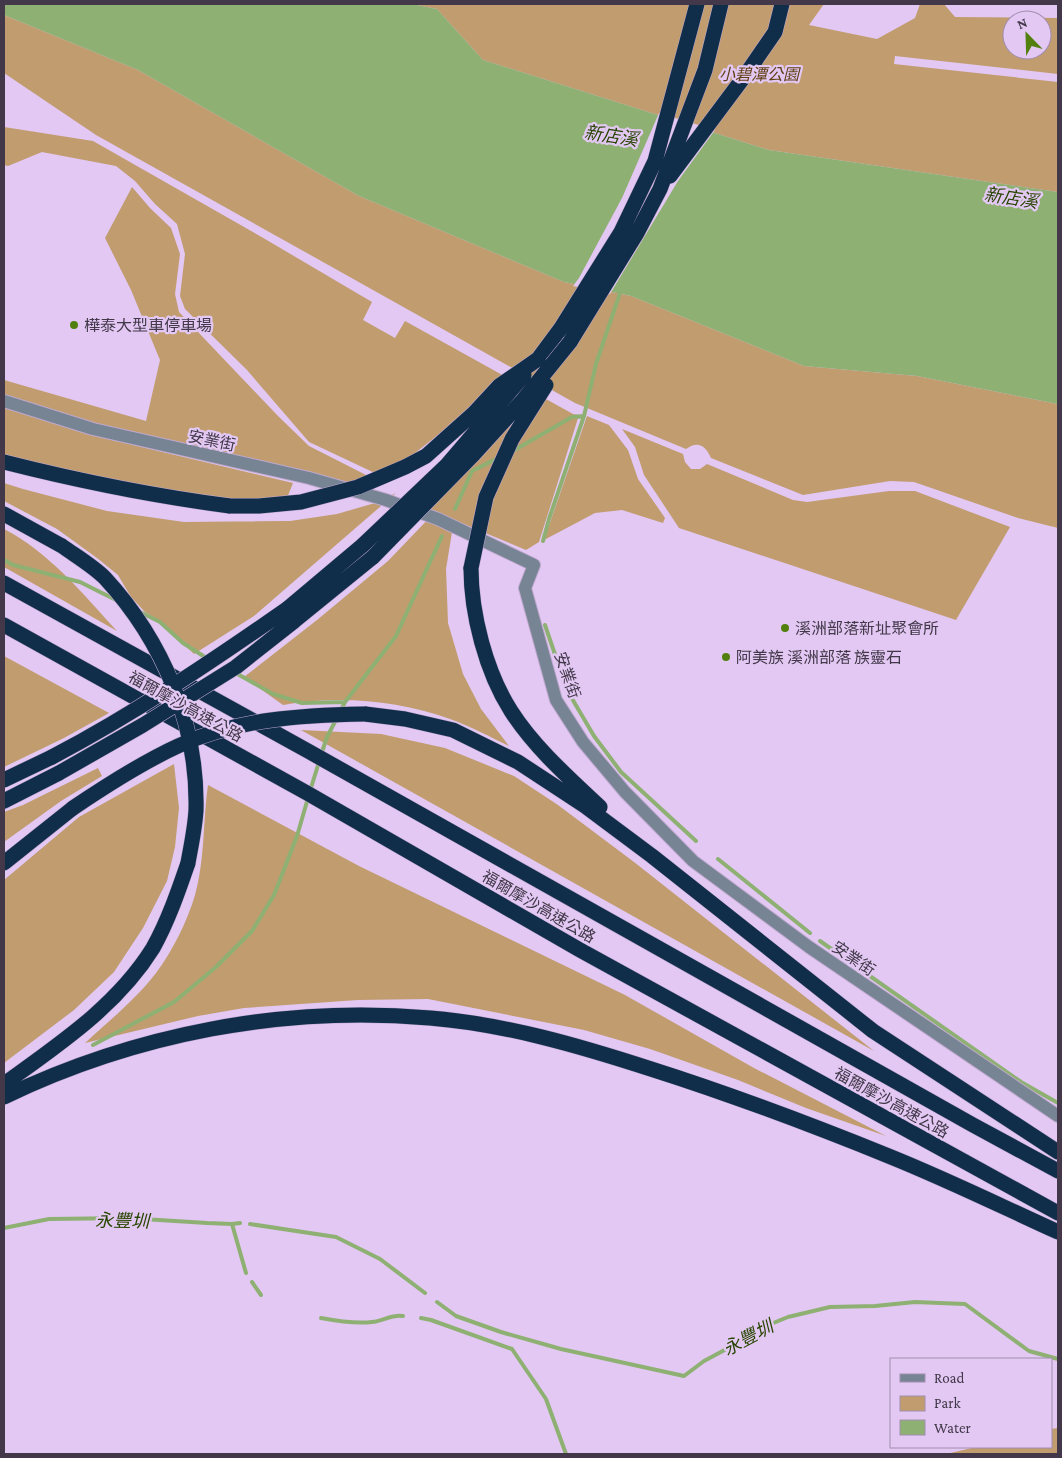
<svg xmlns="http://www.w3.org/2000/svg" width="1062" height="1458" font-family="'Crimson Pro','Noto Sans TC',serif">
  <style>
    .green { fill: #c19c6f; fill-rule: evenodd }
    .water { fill: #8fb073 }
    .pier { fill: #e2c8f3 }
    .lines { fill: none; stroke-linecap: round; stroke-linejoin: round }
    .stream { stroke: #8fb073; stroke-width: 4 }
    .minor-casing { stroke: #bfa8ce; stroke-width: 14 }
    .highway-casing { stroke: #bfa8ce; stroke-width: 16 }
    .minor { stroke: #768494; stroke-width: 12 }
    .highway { stroke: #102d4a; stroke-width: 15 }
    .highway-bridge-casing { stroke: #bfa8ce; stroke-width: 16; stroke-linecap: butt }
    .highway-bridge { stroke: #102d4a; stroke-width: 15 }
    .poi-dot { fill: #51800f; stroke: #e2c8f3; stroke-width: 2 }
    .labels { text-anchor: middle; stroke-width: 4.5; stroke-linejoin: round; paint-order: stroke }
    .park-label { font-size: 16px; font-style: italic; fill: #5f3f13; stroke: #e2c8f3 }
    .poi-label { font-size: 16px; fill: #423849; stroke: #e2c8f3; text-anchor: start }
    .street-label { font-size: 16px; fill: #423849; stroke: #e2c8f3 }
    .water-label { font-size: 18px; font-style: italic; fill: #284500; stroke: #e2c8f3 }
  </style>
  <rect width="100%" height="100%" fill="#e2c8f3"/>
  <path class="green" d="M 412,4 L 824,4 L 809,25 L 877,39 L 915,18 L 920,4 L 944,4 L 955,17 L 1058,18 L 1058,74 L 895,56 L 894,64 L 1058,82 L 1058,192 L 769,150 L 483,60 L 437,9 ZM 1012,20 L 1042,20 L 1042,50 L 1012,50 Z
    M 4,15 L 138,70 L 359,196 L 564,282 L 631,296 L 804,366 L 917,376 L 1058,404 L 1058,528 L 1018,518 L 914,482 L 890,481 L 803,495 L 711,458 C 706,446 698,440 686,449 L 575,403 L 96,135 L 4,73 Z
    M 4,127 L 93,141 L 265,239 L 372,302 L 363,320 L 395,338 L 405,321 L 573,414 L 579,415 L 539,542 L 526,550 L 454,520 L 446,569 L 448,623 L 463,674 L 481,709 L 509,746 C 490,737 470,726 450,719 C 397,700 338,695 283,705 L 244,677 L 317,620 L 388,561 L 435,512 L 430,509 L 487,447 L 453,423 L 415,453 L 377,474 L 309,442 L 247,370 L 185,309 L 180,296 L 185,254 L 177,224 L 155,204 L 135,181 L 116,166 L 42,152 L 8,166 L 4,165 Z
    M 132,187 L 150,208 L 171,228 L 180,254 L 175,294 L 179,312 L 278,416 L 309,446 L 372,478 L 347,487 L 85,422 L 4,395 L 4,380 L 146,421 L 160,360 L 131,290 L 105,238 Z
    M 4,407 L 87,434 L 293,483 L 287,498 L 190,498 L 4,457 Z
    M 587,416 L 609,425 L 628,450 L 638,479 L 665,518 L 663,523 L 622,510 L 595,513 L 544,540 Z
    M 622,429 L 683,454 L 685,462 L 691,469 L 700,469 L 707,464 L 793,500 L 807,502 L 889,491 L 915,491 L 1010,527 L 956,620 L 679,528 L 644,475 L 635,447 Z
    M 4,483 L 23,489 L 107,511 L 184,522 L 290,521 L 337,514 L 375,503 L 396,493 L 254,616 L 194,654 L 161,622 L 145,612 L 131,597 L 118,575 L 97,558 L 57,529 L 4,501 Z
    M 4,529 C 49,552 83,594 117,631 L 4,567 Z
    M 4,656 L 109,713 L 64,738 L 4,767 Z
    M 301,730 L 381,734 L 445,748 L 514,776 L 558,805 L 634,862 L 874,1051 Z
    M 174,764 L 179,808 L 175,847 L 167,881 L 143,928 L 114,972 L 74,1010 L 4,1063 L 4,880 L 79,817 Z
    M 98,768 L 102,776 L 61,801 L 4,842 L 4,812 L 23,805 Z
    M 208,785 L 359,866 L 625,995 L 754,1068 L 886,1136 L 806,1108 L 738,1080 L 650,1049 L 584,1030 L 428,999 L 358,1000 L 244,1008 L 198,1016 L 85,1043 C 109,1021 136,999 156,973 C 173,950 187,922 195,895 C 205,860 203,820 208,785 Z
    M 1058,1428 L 1058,1454 L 946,1454 L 976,1447 L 1051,1447 L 1051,1429 Z"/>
  <path class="water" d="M 4,4 L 412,4 L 437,9 L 483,60 L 769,150 L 1058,192 L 1058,404 L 917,376 L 804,366 L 631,296 L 564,282 L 359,196 L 138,70 L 4,15 Z"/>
  <path class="pier" d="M 659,113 L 715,130 L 678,181 L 610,294 L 573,286 L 579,278 L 622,198 Z"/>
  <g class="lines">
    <path class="stream" d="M 511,452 L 572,417 L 584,416
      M 455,509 L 472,471 L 498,458
      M 543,541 L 549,519 L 584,416 L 596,364 L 621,290
      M 4,560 L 13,565 L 80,582 L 116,600
      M 138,611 L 160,622 L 183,643 L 208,659
      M 545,625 L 567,690 L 594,736 L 621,772 L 696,841
      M 234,672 L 273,694 L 302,703 L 345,702
      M 341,710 L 345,702 L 396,636 L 442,536
      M 321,755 L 327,737 L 337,718
      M 310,791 L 319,762
      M 718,859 L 810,933
      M 820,941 L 1021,1082 L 1058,1103
      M 93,1045 L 174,1002 L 216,967 L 252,931 L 274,895 L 297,836 L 308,798
      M 232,1224 L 246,1273
      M 250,1224 L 336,1237 L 380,1259 L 425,1293
      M 4,1228 L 49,1219 L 127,1218 L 207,1223 L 232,1224 L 240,1223
      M 252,1282 L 261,1295
      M 437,1302 L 456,1316 L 501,1332 L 561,1349 L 684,1376 L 704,1361 L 734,1345 L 751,1332 L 788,1317 L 830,1307 L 875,1306 L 915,1302 L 965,1304 L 1029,1351 L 1058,1359
      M 321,1318 C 337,1321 355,1324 372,1322 C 383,1321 392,1314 403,1316
      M 421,1318 L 431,1320 L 512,1349 L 546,1399 L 566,1454"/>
    <defs>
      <path id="minor" d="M 4,401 L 93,429 L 309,478 L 386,500 L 438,519 L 534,565 L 525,588 L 556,700 L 583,742 L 625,792 L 693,861 L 809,947 L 1058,1116"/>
      <path id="highway" d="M 670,176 L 744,77 L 775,32 L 782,4
        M 570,342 L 637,233 L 660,189 L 705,70 L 721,4
        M 538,359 L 561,328 L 621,232 L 655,161 L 697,4
        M 4,462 C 79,481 153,496 230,506
        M 4,514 L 62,546
        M 471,568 C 471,614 486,672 511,711 C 534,747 568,777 600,807
        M 4,583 L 308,751 L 973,1125 L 1058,1171
        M 287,609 L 363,545
        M 293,622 L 373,557
        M 4,625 L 307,793 L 580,950 L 1058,1213
        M 365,714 L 405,719 L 453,730 L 518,762 L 585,806 L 652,856 L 873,1031 L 1058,1152
        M 4,780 L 52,757
        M 4,801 L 59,773
        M 4,863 L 73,808
        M 4,1084 C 58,1045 117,1006 153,948 C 168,921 178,892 188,863
        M 4,1097 C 135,1034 284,1005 430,1018 C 505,1024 580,1046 651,1069 C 733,1095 812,1125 891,1157 C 948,1180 1003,1207 1058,1232"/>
    </defs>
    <use href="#minor" class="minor-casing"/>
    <use href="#highway" class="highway-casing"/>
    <use href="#minor" class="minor"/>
    <use href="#highway" class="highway"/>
    <defs>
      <path id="highway-bridge" d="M 230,506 L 259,506 L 301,502 L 358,487 L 405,467 L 426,456 L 474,413 L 499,386 L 538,359
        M 363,545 L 447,465 L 524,375
        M 62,546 C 76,556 93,566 105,578 C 163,641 198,724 196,810 C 195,828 191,846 188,863
        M 373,557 L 474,454 L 523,400 L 570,342
        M 471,568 L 486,497 L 512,439 L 546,385
        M 52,757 C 134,714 211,662 287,609
        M 59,773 L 143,725 L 236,667 L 293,622
        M 73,808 C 107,785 141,763 178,746 C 236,719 302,715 365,714"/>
    </defs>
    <use href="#highway-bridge" class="highway-bridge-casing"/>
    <use href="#highway-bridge" class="highway-bridge"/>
  </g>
  <g class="poi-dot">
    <circle cx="74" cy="325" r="5"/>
    <circle cx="785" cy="628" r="5"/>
    <circle cx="726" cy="657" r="5"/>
  </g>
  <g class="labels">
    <g class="park-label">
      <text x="759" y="80">小碧潭公園</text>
    </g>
    <g class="poi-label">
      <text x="84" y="331">樺泰大型車停車場</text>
      <text x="795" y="634">溪洲部落新址聚會所</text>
      <text x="736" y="663">阿美族 溪洲部落 族靈石</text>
    </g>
    <g class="street-label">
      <text transform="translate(212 440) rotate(12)" y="6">安業街</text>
      <text transform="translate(568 675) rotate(71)" y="6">安業街</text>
      <text transform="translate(186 706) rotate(29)" y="6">福爾摩沙高速公路</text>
      <text transform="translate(539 906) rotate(30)" y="6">福爾摩沙高速公路</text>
      <text transform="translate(854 958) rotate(34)" y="6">安業街</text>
      <text transform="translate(892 1102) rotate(29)" y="6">福爾摩沙高速公路</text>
    </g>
    <g class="water-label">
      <text transform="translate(611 136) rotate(9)" y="6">新店溪</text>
      <text transform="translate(1011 198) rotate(9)" y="6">新店溪</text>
      <text transform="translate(122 1221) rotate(1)" y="6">永豐圳</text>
      <text transform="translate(748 1338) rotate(-28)" y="6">永豐圳</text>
    </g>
  </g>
  <rect width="1062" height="1458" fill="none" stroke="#423849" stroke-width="10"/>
  <rect x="890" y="1358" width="162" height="90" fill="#e2c8f3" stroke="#a28eaf"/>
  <rect x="900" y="1374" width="25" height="8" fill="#768494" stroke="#a28eaf"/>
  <text x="934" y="1383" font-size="15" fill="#423849">Road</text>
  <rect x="900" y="1396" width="25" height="15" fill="#c19c6f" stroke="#a28eaf"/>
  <text x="934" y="1408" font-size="15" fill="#423849">Park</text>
  <rect x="900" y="1420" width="25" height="15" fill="#8fb073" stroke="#a28eaf"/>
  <text x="934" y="1433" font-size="15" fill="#423849">Water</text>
  <g transform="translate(1027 35) rotate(337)"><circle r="24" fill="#e2c8f3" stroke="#a28eaf"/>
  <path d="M0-4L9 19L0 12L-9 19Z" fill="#51800f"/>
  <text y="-8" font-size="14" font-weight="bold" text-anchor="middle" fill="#423849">N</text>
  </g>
</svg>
